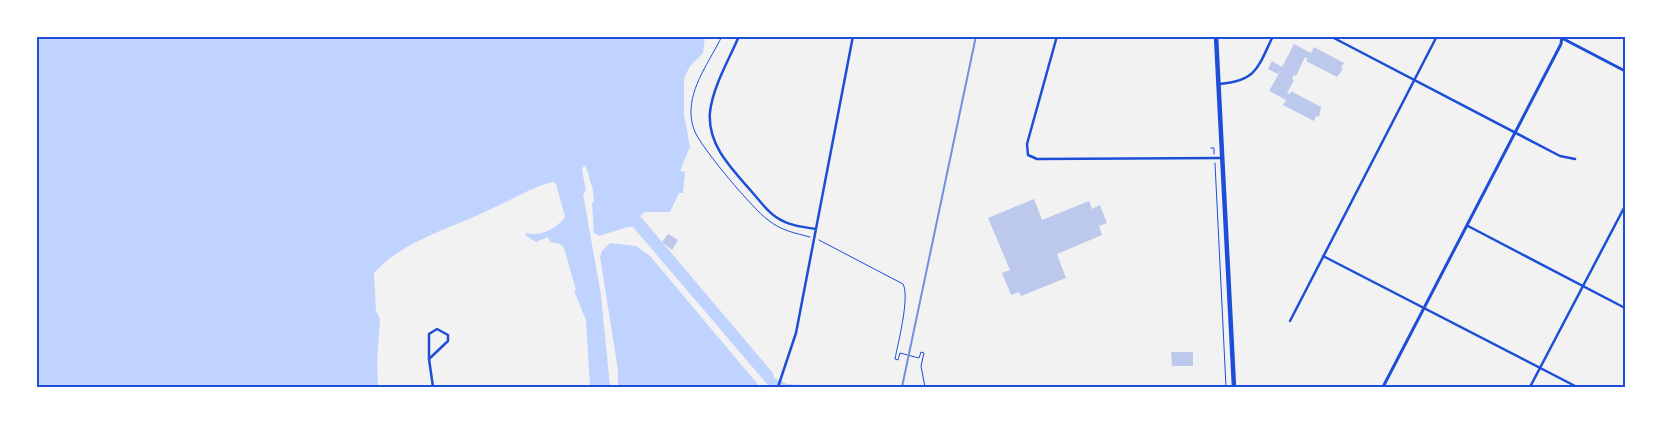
<svg xmlns="http://www.w3.org/2000/svg" width="1661" height="423" font-family="Lato,sans-serif">
  <style>
    .water { fill: #bfd3fe }
    .building { fill: #bdc9ec }
    .lines { fill: none; stroke-linecap: round; stroke-linejoin: round }
    .path { stroke: #1d4ed8; stroke-width: 1 }
    .minor { stroke: #1d4ed8; stroke-width: 2.5 }
    .tertiary { stroke: #1d4ed8; stroke-width: 3 }
    .primary { stroke: #1d4ed8; stroke-width: 4.5 }
    .rail { stroke: #7290e2; stroke-width: 2 }
    .neatline { fill: none; stroke: #1d4ed8; stroke-width: 2 }
  </style>
  <rect width="100%" height="100%" fill="#f2f2f2"/>
  <path class="water" d="M 36,36 L 705,36 L 703,53 L 690,66 L 684,78 L 684,114 L 690,147 L 680,171 L 685,172 L 683,193 L 679,193 L 670,212 L 645,212 L 640,216 L 773,373 L 774,378 L 787,384 L 834,387 L 773,387 L 767,384 L 633,227 L 628,227 L 599,236 L 594,233 L 592,204 L 594,201 L 593,190 L 586,167 L 584,165 L 582,170 L 586,191 L 583,194 L 601,295 L 610,387 L 590,387 L 586,320 L 574,291 L 576,290 L 564,248 L 560,244 L 550,242 L 548,237 L 536,242 L 525,235 L 526,233 C 539,237 557,229 565,217 L 556,184 L 553,182 C 531,187 510,201 489,210 C 452,228 402,241 374,273 L 376,311 L 380,319 L 377,363 L 378,387 L 36,387 Z
    M 610,243 L 636,246 L 650,256 L 760,387 L 618,387 L 618,370 L 600,257 L 602,251 Z"/>
  <path class="building" d="M 1294,44 L 1311,53 L 1314,47 L 1344,63 L 1341,68 L 1343,69 L 1337,77 L 1306,61 L 1308,59 L 1305,57 L 1296,76 L 1294,75 L 1292,79 L 1294,80 L 1287,93 L 1290,94 L 1291,91 L 1321,107 L 1319,117 L 1316,116 L 1314,121 L 1283,105 L 1286,100 L 1269,91 L 1281,70 L 1278,74 L 1268,69 L 1272,61 L 1282,67 Z
    M 1034,199 L 1042,220 L 1089,201 L 1092,209 L 1100,205 L 1107,223 L 1099,226 L 1102,235 L 1057,254 L 1066,278 L 1021,296 L 1019,292 L 1011,295 L 1002,273 L 1010,270 L 988,218 Z
    M 668,234 L 678,240 L 672,250 L 662,242 Z
    M 1171,352 L 1193,352 L 1193,366 L 1172,366 Z"/>
  <g class="lines">
    <path class="path" d="M 722,36 C 710,61 690,86 691,114 C 691,120 693,127 695,132 C 704,151 752,208 768,220 C 782,231 795,233 810,237
      M 1211,148 L 1214,148 L 1214,154
      M 1215,163 L 1226,387
      M 819,240 L 903,284 C 910,297 898,343 895,359 L 898,360 L 900,353 L 919,358 L 921,352 L 924,353 L 921,366 L 925,387"/>
    <path class="minor" d="M 739,36 C 729,60 713,86 710,112 C 707,145 732,169 752,192 C 759,200 766,210 776,217 C 787,225 802,227 816,229
      M 1057,36 L 1027,144 L 1028,155 L 1037,159 L 1222,158
      M 1330,36 L 1560,156 L 1575,159
      M 1220,84 C 1257,81 1258,67 1273,36
      M 1468,226 L 1625,308
      M 1323,256 L 1577,387
      M 1290,321 L 1437,36
      M 437,329 L 448,335 L 448,341 L 429,359 L 429,334 Z
      M 429,359 L 433,387
      M 778,387 L 796,333 L 853,36
      M 1530,387 L 1625,206"/>
    <path class="tertiary" d="M 1558,36 L 1625,71
      M 1383,387 L 1561,44 L 1562,36"/>
    <path class="primary" d="M 1216,36 L 1234,387"/>
    <path class="rail" d="M 902,387 L 976,36"/>
  </g>
  <rect width="1661" height="423" fill="none" stroke="#ffffff" stroke-width="75"/>
  <rect x="38" y="38" width="1586" height="348" class="neatline"/>
</svg>
